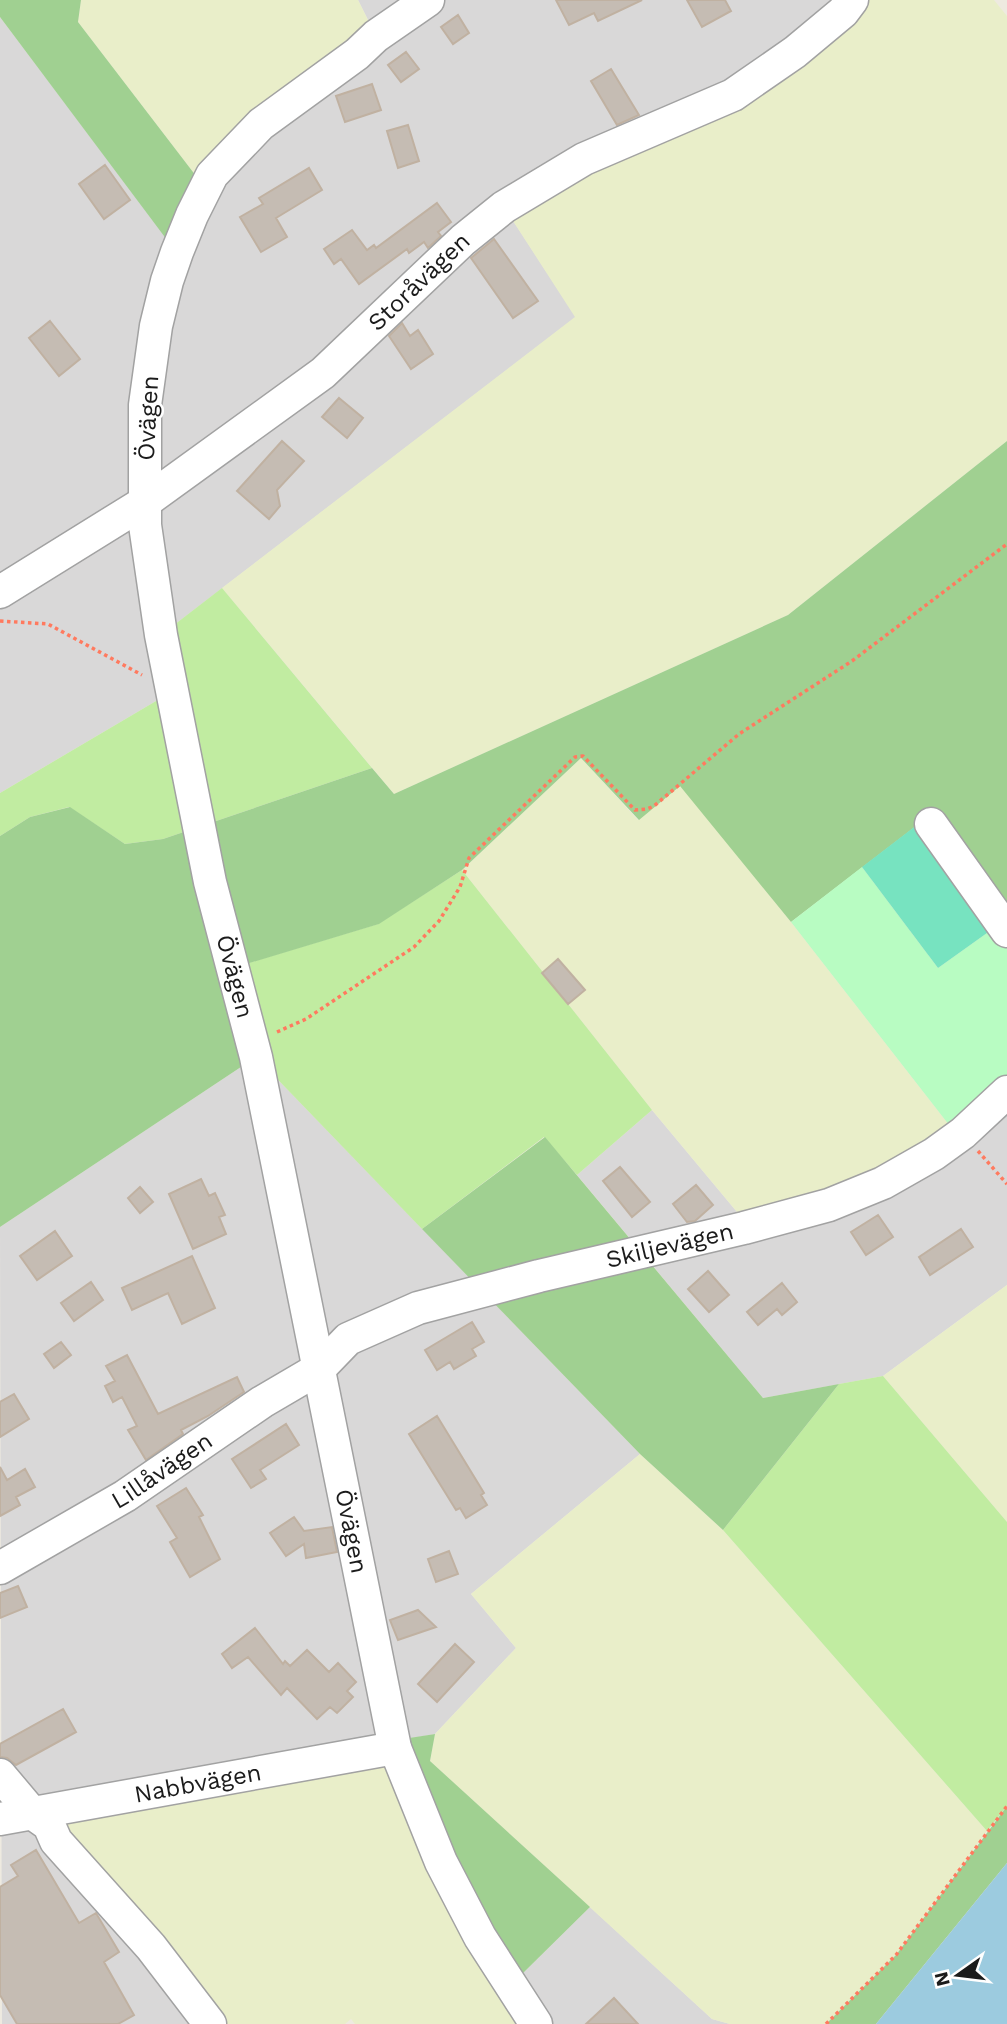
<svg xmlns="http://www.w3.org/2000/svg" width="1007" height="2024" font-family="'Work Sans',sans-serif">
  <style>
    .residential { fill: #d9d8d8 }
    .farmland { fill: #e9eec9 }
    .grass { fill: #c1eca1 }
    .forest { fill: #a0d091 }
    .park { fill: #b8fcc2 }
    .pitch { fill: #77e3c0 }
    .water { fill: #9ccbdf }
    .building { fill: #c5bcb3; stroke: #c0b1a1; stroke-width: 2 }
    .lines { fill: none; stroke-linecap: round; stroke-linejoin: round }
    .minor-casing { stroke: #a2a2a2; stroke-width: 35 }
    .path { stroke: #ff7a5f; stroke-width: 3.5; stroke-dasharray: 3.5 3.5; stroke-linecap: butt }
    .minor { stroke: #fff; stroke-width: 32 }
    .labels { text-anchor: middle; stroke-width: 5; stroke-linejoin: round; paint-order: stroke }
    .street-label { font-size: 24px; fill: #1b1b1b; stroke: #fff }
  </style>
  <rect width="100%" height="100%" fill="#eeeae0"/>
  <path class="residential" d="M 358,0 L 858,0 L 795,52 L 504,207 L 576,317 L 161,635 L 173,691 L 0,793 L 0,17 L 176,251 L 206,189 L 376,36 Z
    M 256,1057 L 640,1454 L 471,1594 L 516,1648 L 435,1734 L 68,1800 L 202,2024 L 2,2024 L 0,1227 Z
    M 1007,1107 L 1007,1285 L 883,1376 L 763,1398 L 577,1175 L 652,1110 L 742,1218 Z
    M 590,1907 L 712,2019 L 730,2024 L 549,2024 L 519,1977 Z"/>
  <path class="farmland" d="M 81,0 L 358,0 L 376,36 L 206,189 L 78,22 Z
    M 858,0 L 994,0 L 1007,16 L 1007,441 L 788,615 L 394,794 L 222,588 L 575,317 L 504,207 L 733,95 Z
    M 581,758 L 638,820 L 680,785 L 791,922 L 953,1130 L 869,1178 L 742,1218 L 652,1110 L 462,870 Z
    M 1007,1285 L 1007,1522 L 883,1376 Z
    M 640,1454 L 723,1530 L 987,1831 L 896,1955 L 826,2024 L 730,2024 L 712,2019 L 430,1761 L 435,1734 L 516,1648 L 471,1594 Z
    M 379,1764 L 394,1775 L 523,2024 L 355,2024 L 351,2019 L 345,2024 L 216,2024 L 66,1846 L 63,1823 Z"/>
  <path class="grass" d="M 222,588 L 372,768 L 163,839 L 125,844 L 69,807 L 30,817 L 0,836 L 0,793 L 173,691 L 161,635 Z
    M 462,870 L 652,1110 L 577,1175 L 544,1137 L 422,1229 L 256,1057 L 232,968 L 378,924 Z
    M 883,1376 L 1007,1522 L 1007,1806 L 987,1831 L 723,1530 L 839,1384 Z"/>
  <path class="forest" d="M 0,0 L 81,0 L 78,22 L 206,189 L 176,252 L 0,17 Z
    M 1007,441 L 1007,921 L 933,813 L 791,922 L 680,786 L 639,820 L 581,758 L 462,870 L 379,924 L 233,968 L 256,1057 L 0,1227 L 0,836 L 30,817 L 70,807 L 125,844 L 163,839 L 372,768 L 394,794 L 788,615 Z
    M 545,1137 L 763,1398 L 839,1384 L 723,1530 L 640,1454 L 422,1229 Z
    M 435,1734 L 430,1761 L 590,1907 L 519,1977 L 450,1854 L 403,1739 Z
    M 1007,1806 L 1007,1863 L 876,2024 L 826,2024 L 896,1955 Z"/>
  <path class="park" d="M 862,867 L 938,968 L 994,928 L 1007,944 L 1007,1079 L 953,1130 L 791,922 Z"/>
  <path class="pitch" d="M 922,821 L 994,928 L 938,968 L 862,867 Z"/>
  <path class="water" d="M 1007,1863 L 1007,2024 L 876,2024 Z"/>
  <path class="building" d="M 556,0 L 642,0 L 598,21 L 594,13 L 569,25 Z
    M 687,0 L 725,0 L 731,11 L 702,27 Z
    M 458,15 L 469,33 L 453,44 L 441,27 Z
    M 406,52 L 419,69 L 401,82 L 388,65 Z
    M 611,69 L 639,115 L 617,125 L 591,81 Z
    M 372,84 L 381,110 L 345,122 L 336,96 Z
    M 408,125 L 419,161 L 398,168 L 387,131 Z
    M 105,165 L 130,200 L 104,219 L 79,184 Z
    M 309,168 L 322,190 L 276,218 L 287,237 L 261,252 L 240,217 L 263,204 L 259,198 Z
    M 437,203 L 451,222 L 438,232 L 441,236 L 428,248 L 424,242 L 409,253 L 407,249 L 359,284 L 341,259 L 334,264 L 324,249 L 352,230 L 367,250 L 374,245 L 376,248 Z
    M 494,239 L 538,301 L 513,318 L 471,258 Z
    M 50,321 L 80,359 L 59,376 L 29,338 Z
    M 402,323 L 410,336 L 418,330 L 433,354 L 411,369 L 389,336 Z
    M 339,398 L 363,418 L 347,438 L 322,417 Z
    M 282,441 L 304,461 L 277,490 L 280,506 L 269,519 L 237,491 Z
    M 558,959 L 585,990 L 568,1004 L 542,973 Z
    M 620,1167 L 650,1202 L 632,1217 L 603,1181 Z
    M 201,1179 L 209,1196 L 215,1193 L 225,1215 L 219,1217 L 226,1234 L 193,1249 L 169,1194 Z
    M 696,1185 L 713,1205 L 695,1221 L 687,1222 L 673,1204 Z
    M 140,1187 L 153,1202 L 140,1213 L 128,1198 Z
    M 878,1215 L 893,1237 L 866,1255 L 851,1232 Z
    M 961,1229 L 973,1247 L 930,1275 L 919,1257 Z
    M 55,1231 L 72,1256 L 37,1280 L 20,1256 Z
    M 192,1256 L 215,1308 L 182,1324 L 168,1293 L 132,1310 L 122,1288 Z
    M 708,1271 L 729,1295 L 709,1312 L 688,1289 Z
    M 91,1282 L 103,1300 L 74,1321 L 61,1303 Z
    M 782,1283 L 797,1302 L 782,1315 L 777,1309 L 758,1325 L 747,1312 Z
    M 472,1322 L 484,1342 L 472,1349 L 476,1356 L 454,1369 L 450,1362 L 437,1370 L 425,1350 Z
    M 61,1342 L 71,1355 L 54,1368 L 44,1354 Z
    M 127,1355 L 158,1414 L 237,1377 L 244,1392 L 208,1416 L 181,1430 L 183,1434 L 146,1460 L 128,1430 L 137,1426 L 122,1397 L 113,1402 L 105,1386 L 115,1381 L 106,1366 Z
    M 14,1394 L 29,1419 L 0,1437 L 0,1402 Z
    M 437,1416 L 484,1493 L 481,1495 L 487,1505 L 466,1518 L 460,1508 L 456,1510 L 409,1434 Z
    M 286,1424 L 299,1445 L 260,1470 L 266,1479 L 251,1488 L 232,1459 Z
    M 0,1467 L 7,1480 L 25,1469 L 35,1487 L 16,1497 L 20,1505 L 0,1516 Z
    M 186,1488 L 203,1515 L 199,1517 L 220,1559 L 190,1577 L 170,1542 L 177,1538 L 157,1506 Z
    M 294,1517 L 304,1531 L 332,1527 L 337,1552 L 306,1558 L 304,1544 L 286,1556 L 270,1533 Z
    M 449,1551 L 458,1574 L 436,1582 L 428,1559 Z
    M 18,1586 L 27,1607 L 0,1618 L 0,1593 Z
    M 418,1610 L 436,1627 L 398,1640 L 390,1620 Z
    M 255,1628 L 283,1664 L 285,1661 L 290,1666 L 307,1650 L 329,1672 L 338,1663 L 356,1682 L 347,1691 L 353,1697 L 337,1713 L 330,1707 L 317,1719 L 287,1688 L 281,1695 L 248,1657 L 232,1668 L 222,1654 Z
    M 455,1644 L 474,1662 L 437,1702 L 418,1684 Z
    M 63,1709 L 76,1732 L 16,1765 L 7,1758 L 0,1757 L 0,1744 Z
    M 36,1850 L 79,1923 L 96,1913 L 119,1952 L 104,1962 L 134,2015 L 118,2024 L 17,2024 L 0,1995 L 0,1887 L 18,1876 L 11,1865 Z
    M 614,1998 L 638,2024 L 586,2024 Z"/>
  <g class="lines">
    <defs>
      <g id="minor">
        <path id="s1" d="M 428,0 L 376,36 L 357,54 L 261,124 L 212,175 L 192,215 L 177,252 L 167,281 L 156,326 L 145,405 L 145,525 L 161,635 L 210,882 L 256,1057 L 395,1748 L 441,1862 L 480,1937 L 536,2024"/>
        <path id="s2" d="M 0,592 L 145,502 L 323,373 L 463,240 L 504,207 L 584,159 L 733,95 L 795,52 L 843,12 L 852,0"/>
        <path d="M 931,824 L 1007,931"/>
        <path id="s3" d="M 0,1568 L 125,1496 L 262,1402 L 320,1368 L 348,1339 L 418,1308 L 539,1276 L 744,1228 L 829,1205 L 883,1183 L 934,1154 L 963,1133 L 1007,1092"/>
        <path d="M 0,1775 L 32,1813 L 49,1825 L 56,1841 L 151,1947 L 210,2024"/>
        <path id="s4" d="M 0,1819 L 395,1748"/>
      </g>
    </defs>
    <use href="#minor" class="minor-casing"/>
    <path class="path" d="M 0,621 L 48,624 L 142,675
      M 277,1032 L 306,1019 L 414,947 L 439,921 L 460,887 L 469,858 L 575,757 L 583,756 L 635,810 L 647,809 L 654,806 L 739,734 L 852,661 L 1007,544
      M 978,1151 L 1007,1184
      M 826,2024 L 896,1955 L 1007,1806"/>
    <use href="#minor" class="minor"/>
  </g>
  <g class="labels">
    <g class="street-label">
      <text dy="8" stroke="none"><textPath href="#s2" startOffset="523">Storåvägen</textPath></text>
      <text transform="translate(148 418) rotate(-87)" y="8">Övägen</text>
      <text dy="8" stroke="none"><textPath href="#s1" startOffset="1101">Övägen</textPath></text>
      <text dy="8" stroke="none"><textPath href="#s3" startOffset="754">Skiljevägen</textPath></text>
      <text dy="8" stroke="none"><textPath href="#s3" startOffset="189">Lillåvägen</textPath></text>
      <text dy="8" stroke="none"><textPath href="#s1" startOffset="1668">Övägen</textPath></text>
      <text dy="8" stroke="none"><textPath href="#s4" startOffset="201">Nabbvägen</textPath></text>
    </g>
  </g>
  <g transform="translate(958 1975) rotate(256)" stroke="#ffffff" stroke-width="5" paint-order="stroke">
  <path d="M0-5L12 26L0 18L-12 26Z" fill="#1b1b1b"/>
  <text y="-10" font-size="19" font-weight="bold" text-anchor="middle" fill="#1b1b1b">N</text>
  </g>
</svg>
